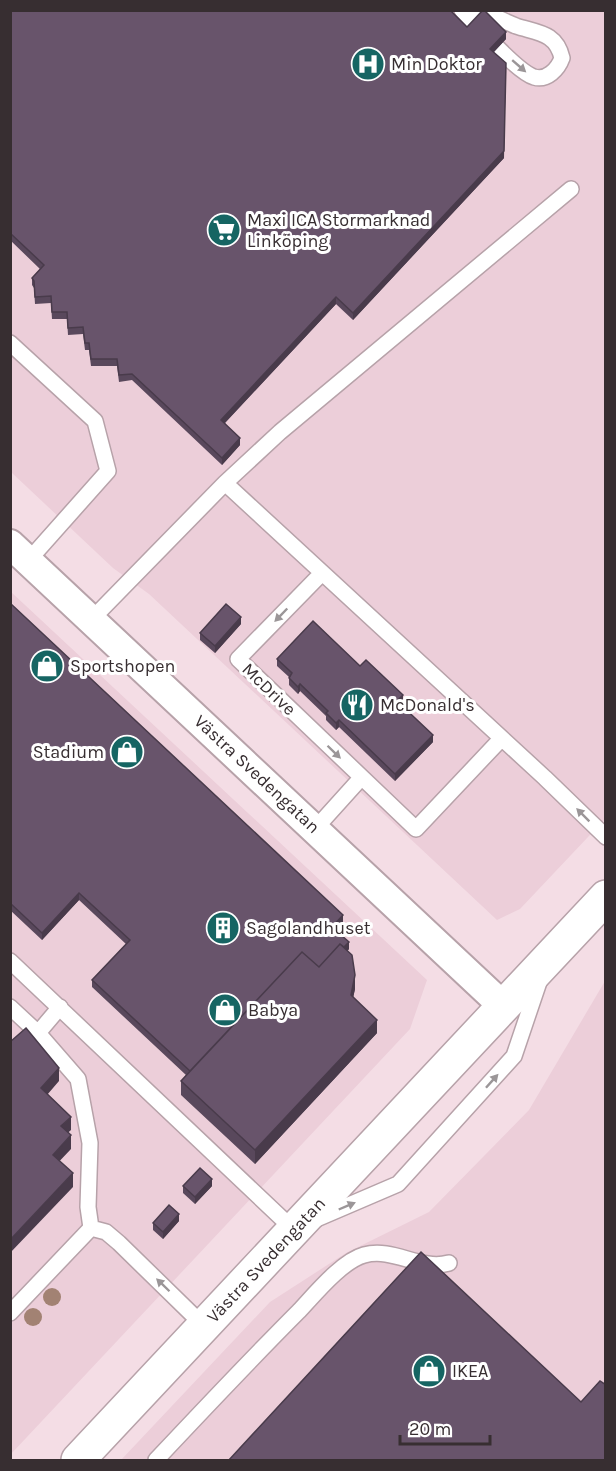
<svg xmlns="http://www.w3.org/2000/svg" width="616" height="1471" font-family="Karla,sans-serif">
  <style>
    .built { fill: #ecced9 }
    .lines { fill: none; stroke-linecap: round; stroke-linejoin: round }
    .service-casing { stroke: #b7a2a9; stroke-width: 18 }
    .minor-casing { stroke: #b7a2a9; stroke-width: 32 }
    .tertiary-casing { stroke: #b7a2a9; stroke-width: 36 }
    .service { stroke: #fff; stroke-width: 15 }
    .minor { stroke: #fff; stroke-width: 28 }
    .tertiary { stroke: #fff; stroke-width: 33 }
    .tree { fill: #a28273 }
    .wall { fill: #59485c }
    .shaded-wall { fill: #493b4b }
    .building { fill: #68546b; stroke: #493b4b; stroke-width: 1.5 }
    .oneway { fill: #9b9698 }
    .labels { text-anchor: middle; stroke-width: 6; stroke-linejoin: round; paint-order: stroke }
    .poi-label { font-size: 18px; fill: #372e31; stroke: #fff; text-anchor: start }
    .street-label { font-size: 18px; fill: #372e31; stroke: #fff }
  </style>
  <rect width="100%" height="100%" fill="#f4dde5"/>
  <path class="built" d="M 10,11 L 605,11 L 605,819 L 520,909 L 497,920 L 149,594 L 113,568 L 11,472 Z
    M 10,591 L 427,980 L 410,1029 L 11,1454 Z
    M 605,981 L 605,1460 L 121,1460 L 270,1302 L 346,1253 L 429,1212 L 529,1110 Z"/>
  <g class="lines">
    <defs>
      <path id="service" d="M 462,10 C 477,26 516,71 534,77 C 547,81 558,69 562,58 C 556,32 537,33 516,26 C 504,21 493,16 481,10
        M 10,343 L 95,421 L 108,471 L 28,561
        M 225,483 L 545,778 L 606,837
        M 322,573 L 238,659 L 416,829 L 501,739
        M 91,620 L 225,483 L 280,432 L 571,189
        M 315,829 L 361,778
        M 10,961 L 293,1229 L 398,1184 L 514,1056 L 540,979
        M 10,1007 L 38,1033 L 78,1079 L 90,1143 L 88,1207 L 91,1228 L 10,1313
        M 38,1033 L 60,1007
        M 91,1228 L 106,1232 L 119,1243 L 204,1326
        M 156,1460 C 203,1410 250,1360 299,1311 C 315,1294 342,1261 364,1255 C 394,1247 420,1271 449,1263"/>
      <path id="minor" d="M 10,544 L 502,1005"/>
      <path id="tertiary" d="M 78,1460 L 606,897"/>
    </defs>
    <use href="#service" class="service-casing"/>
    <use href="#minor" class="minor-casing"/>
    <use href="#tertiary" class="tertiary-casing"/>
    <use href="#service" class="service"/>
    <use href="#minor" class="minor"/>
    <use href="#tertiary" class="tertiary"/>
  </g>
  <g class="tree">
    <circle cx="52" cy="1297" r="9"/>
    <circle cx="33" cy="1317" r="9"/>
  </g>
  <path class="wall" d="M 10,10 L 467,27 L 506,39 L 494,52 L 504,158 L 353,320 L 336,304 L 225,423 L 240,445 L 222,465 L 132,380 L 119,382 L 117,366 L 91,366 L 89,350 L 85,350 L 83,334 L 68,335 L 67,319 L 52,319 L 51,303 L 35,304 L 34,288 L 32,285 L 32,278 L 40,269 L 10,240 Z
    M 10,603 L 343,922 L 335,930 L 349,949 L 347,951 L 355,989 L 353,997 L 377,1033 L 255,1164 L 181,1095 L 181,1081 L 186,1075 L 92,987 L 92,980 L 126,944 L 79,900 L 42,940 L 10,910 Z
    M 241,624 L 215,653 L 200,640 L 200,633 Z
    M 277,659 L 360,666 L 403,702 L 400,704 L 433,742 L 395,781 L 339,727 L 336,730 L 326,720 L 326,716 L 300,691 L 298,694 L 289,685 L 289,677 L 277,666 Z
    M 183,1186 L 212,1186 L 195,1204 L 183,1193 Z
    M 179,1221 L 163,1239 L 153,1230 L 153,1223 Z"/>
  <path class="shaded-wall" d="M 506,32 L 506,39 L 490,56 L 490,49 Z
    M 506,63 L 504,158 L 353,320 L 353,313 Z
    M 336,297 L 336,304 L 221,427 L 221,420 Z
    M 240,438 L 240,445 L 222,465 L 222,458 Z
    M 241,617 L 241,624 L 215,653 L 215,646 Z
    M 300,684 L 300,691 L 298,694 L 298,687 Z
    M 403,695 L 403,702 L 397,708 L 397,701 Z
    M 339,720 L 339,727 L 336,730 L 336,723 Z
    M 433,735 L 433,742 L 395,781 L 395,774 Z
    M 79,893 L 79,900 L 42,940 L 42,933 Z
    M 343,915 L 343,922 L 332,934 L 332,927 Z
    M 349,942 L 349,949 L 319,981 L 319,974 Z
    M 355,975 L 355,989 L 351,1008 L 351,995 Z
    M 377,1020 L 377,1033 L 255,1164 L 255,1150 Z
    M 59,1068 L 59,1081 L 41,1102 L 41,1088 Z
    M 71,1117 L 71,1130 L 61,1139 L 61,1126 Z
    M 71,1135 L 71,1149 L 53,1168 L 53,1155 Z
    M 73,1173 L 73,1187 L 10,1253 L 10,1240 Z
    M 212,1179 L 212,1186 L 195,1204 L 195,1197 Z
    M 179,1214 L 179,1221 L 163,1239 L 163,1232 Z"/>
  <path class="building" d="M 10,10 L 450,10 L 467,27 L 483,10 L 484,10 L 506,32 L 490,49 L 506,63 L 504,151 L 353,313 L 336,297 L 221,420 L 240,438 L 222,458 L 132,374 L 119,375 L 117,359 L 91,359 L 89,343 L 85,343 L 83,327 L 68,328 L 67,312 L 52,312 L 51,296 L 35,297 L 34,281 L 32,278 L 44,265 L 10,233 Z
    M 10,603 L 343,915 L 332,927 L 349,942 L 344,947 L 340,944 L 319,967 L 302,952 L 190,1071 L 92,980 L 130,940 L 79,893 L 42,933 L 10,903 Z
    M 226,604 L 241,617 L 215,646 L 200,633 Z
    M 313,621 L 360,666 L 366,660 L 403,695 L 397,701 L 433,735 L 395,774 L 339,720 L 336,723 L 326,713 L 328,711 L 300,684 L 298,687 L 289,678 L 292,673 L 277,659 Z
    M 340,944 L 352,955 L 355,975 L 351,995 L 377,1020 L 255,1150 L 181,1081 L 302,952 L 319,967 Z
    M 26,1028 L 59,1068 L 41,1088 L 71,1117 L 61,1126 L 71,1135 L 53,1155 L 73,1173 L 10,1240 L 10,1042 Z
    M 200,1168 L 212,1179 L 195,1197 L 183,1186 Z
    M 169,1205 L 179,1214 L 163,1232 L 153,1223 Z
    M 421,1252 L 581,1402 L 600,1381 L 606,1385 L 606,1461 L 228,1461 Z"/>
  <defs><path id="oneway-solid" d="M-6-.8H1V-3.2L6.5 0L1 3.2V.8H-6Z" transform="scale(1.5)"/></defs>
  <g class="oneway">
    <use href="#oneway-solid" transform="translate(519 66) rotate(41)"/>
    <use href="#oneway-solid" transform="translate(281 615) rotate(134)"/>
    <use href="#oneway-solid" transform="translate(334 752) rotate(44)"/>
    <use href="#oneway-solid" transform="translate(583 815) rotate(-135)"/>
    <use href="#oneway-solid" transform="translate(492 1081) rotate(-48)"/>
    <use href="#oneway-solid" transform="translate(347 1206) rotate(-23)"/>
    <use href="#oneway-solid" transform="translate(163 1285) rotate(-136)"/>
  </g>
  <defs>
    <symbol id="hospital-disc" viewBox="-11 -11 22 22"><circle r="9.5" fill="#166563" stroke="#fff"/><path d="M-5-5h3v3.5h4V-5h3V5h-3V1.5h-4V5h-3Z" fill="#fff"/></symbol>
    <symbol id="supermarket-disc" viewBox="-11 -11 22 22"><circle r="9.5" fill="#166563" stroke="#fff"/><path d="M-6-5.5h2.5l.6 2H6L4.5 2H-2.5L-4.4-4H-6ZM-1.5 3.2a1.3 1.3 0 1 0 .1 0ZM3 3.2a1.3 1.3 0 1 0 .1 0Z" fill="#fff"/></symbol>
    <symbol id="shop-disc" viewBox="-11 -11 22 22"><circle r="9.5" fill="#166563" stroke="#fff"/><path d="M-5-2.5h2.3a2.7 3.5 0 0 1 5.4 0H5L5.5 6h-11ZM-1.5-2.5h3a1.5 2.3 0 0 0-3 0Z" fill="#fff"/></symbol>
    <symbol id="restaurant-disc" viewBox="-11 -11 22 22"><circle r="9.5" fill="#166563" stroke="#fff"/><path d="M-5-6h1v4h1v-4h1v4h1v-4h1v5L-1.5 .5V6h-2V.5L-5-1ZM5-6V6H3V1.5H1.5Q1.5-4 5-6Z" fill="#fff"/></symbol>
    <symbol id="building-disc" viewBox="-11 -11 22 22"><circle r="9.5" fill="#166563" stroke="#fff"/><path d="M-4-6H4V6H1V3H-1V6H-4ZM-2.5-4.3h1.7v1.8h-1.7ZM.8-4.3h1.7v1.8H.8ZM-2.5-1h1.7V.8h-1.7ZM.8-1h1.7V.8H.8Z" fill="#fff"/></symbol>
  </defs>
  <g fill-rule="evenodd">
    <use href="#hospital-disc" x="349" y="45" width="38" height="38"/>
    <use href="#supermarket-disc" x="205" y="211" width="38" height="38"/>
    <use href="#shop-disc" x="28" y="647" width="38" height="38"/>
    <use href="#restaurant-disc" x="338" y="686" width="38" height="38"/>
    <use href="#shop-disc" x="108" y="733" width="38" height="38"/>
    <use href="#building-disc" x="204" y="909" width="38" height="38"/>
    <use href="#shop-disc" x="206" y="991" width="38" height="38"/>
    <use href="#shop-disc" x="410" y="1352" width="38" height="38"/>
  </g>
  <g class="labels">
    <g class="poi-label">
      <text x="391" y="70">Min Doktor</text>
      <text x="247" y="226">Maxi ICA Stormarknad<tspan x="247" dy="21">Linköping</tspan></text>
      <text x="70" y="672">Sportshopen</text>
      <text x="380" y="711">McDonald's</text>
      <text x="104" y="758" text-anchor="end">Stadium</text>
      <text x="246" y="934">Sagolandhuset</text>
      <text x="248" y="1016">Babya</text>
      <text x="452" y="1377">IKEA</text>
    </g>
    <g class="street-label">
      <text transform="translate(269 689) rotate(44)" y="6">McDrive</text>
      <text transform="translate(257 774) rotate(43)" y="6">Västra Svedengatan</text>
      <text transform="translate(266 1260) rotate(-47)" y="6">Västra Svedengatan</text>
    </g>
  </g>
  <rect width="616" height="1471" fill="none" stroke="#372e31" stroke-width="24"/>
  <path d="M400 1435v9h90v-9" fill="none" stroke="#372e31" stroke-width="3"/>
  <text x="409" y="1435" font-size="18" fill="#372e31" stroke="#ffffff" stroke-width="4.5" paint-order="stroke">20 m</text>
</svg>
